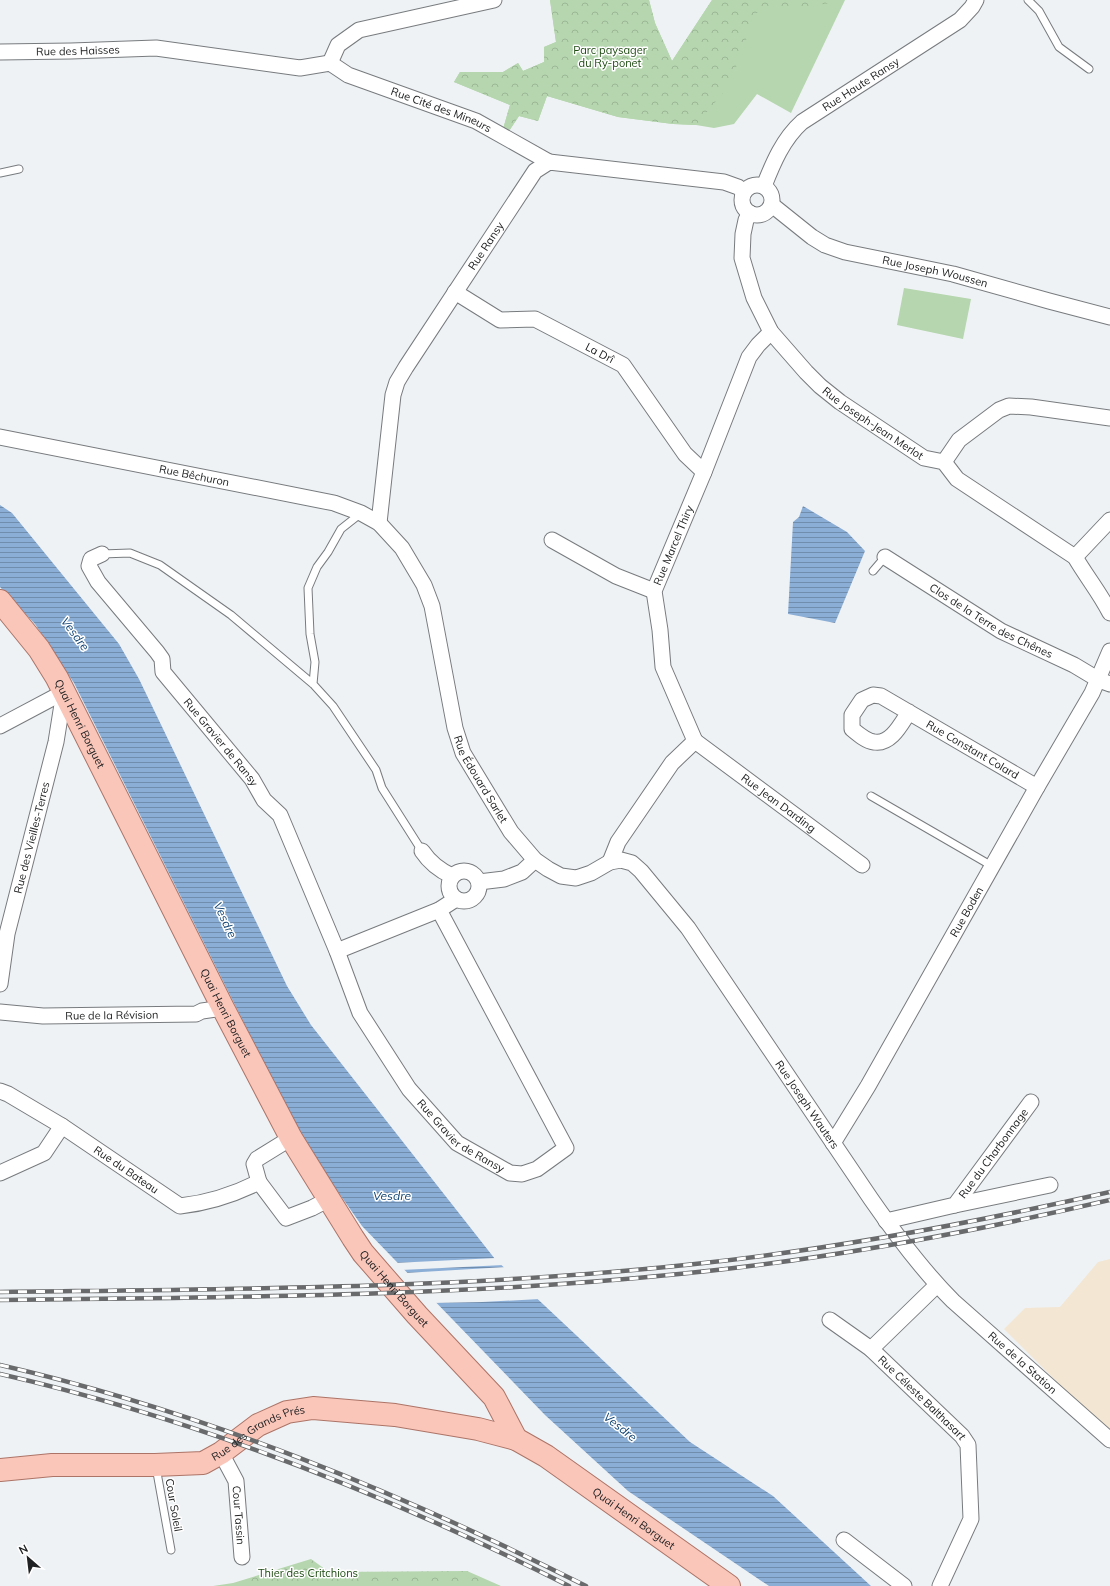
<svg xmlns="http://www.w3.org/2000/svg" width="1110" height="1586" font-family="Mulish,sans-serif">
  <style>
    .education { fill: #f3e6d2 }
    .green { fill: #b5d6ae }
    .forest { fill: url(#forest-crowns) }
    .water { fill: url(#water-rules) }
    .pier { fill: #eff2f5 }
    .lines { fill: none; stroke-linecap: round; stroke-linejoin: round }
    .service-casing { stroke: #787b7e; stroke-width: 9 }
    .minor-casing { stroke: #787b7e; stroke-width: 17 }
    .primary-casing { stroke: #ac7467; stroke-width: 24 }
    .service { stroke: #fff; stroke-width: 7 }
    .minor { stroke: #fff; stroke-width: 15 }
    .primary { stroke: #fac6ba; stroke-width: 22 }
    .rail-casing { stroke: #686a6b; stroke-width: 4.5 }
    .rail { stroke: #fff; stroke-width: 3; stroke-dasharray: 9; stroke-linecap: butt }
    .labels { text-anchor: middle; stroke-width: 3; stroke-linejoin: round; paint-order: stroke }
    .street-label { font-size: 11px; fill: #202122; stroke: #fff }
    .park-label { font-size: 11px; fill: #1e4b12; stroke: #fff }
    .water-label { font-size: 12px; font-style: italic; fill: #0f4273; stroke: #fff }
  </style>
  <defs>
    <pattern id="forest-crowns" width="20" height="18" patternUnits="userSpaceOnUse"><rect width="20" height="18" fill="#b5d6ae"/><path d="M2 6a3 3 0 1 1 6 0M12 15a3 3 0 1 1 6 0" fill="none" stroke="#9bb795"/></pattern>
    <pattern id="water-rules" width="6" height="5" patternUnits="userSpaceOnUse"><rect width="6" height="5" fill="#8baed6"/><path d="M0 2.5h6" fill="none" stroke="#718dad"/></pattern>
  </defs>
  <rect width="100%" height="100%" fill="#eff2f5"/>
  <path class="education" d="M 1110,1259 L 1110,1430 L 1074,1399 L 1004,1329 L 1025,1308 L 1060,1307 L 1098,1262 Z"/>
  <path class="green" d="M 550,0 L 649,0 L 655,23 L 672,61 L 712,0 L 845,0 L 791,113 L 757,94 L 734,124 L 714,128 L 696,125 L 673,124 L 618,117 L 547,96 L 538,121 L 519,116 L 509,131 L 503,129 L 510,105 L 454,82 L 460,72 L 503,72 L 518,63 L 523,71 L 544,62 L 544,47 L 556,42 Z
    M 904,288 L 971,299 L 963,339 L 897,325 Z"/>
  <path class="forest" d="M 550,0 L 649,0 L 655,23 L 672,61 L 712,0 L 832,0 L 831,3 L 756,13 L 729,86 L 696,125 L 673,124 L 618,117 L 547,96 L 538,121 L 519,116 L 509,131 L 503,129 L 510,105 L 454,82 L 460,72 L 503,72 L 518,63 L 523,71 L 544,62 L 544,47 L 556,42 Z
    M 311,1559 L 329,1572 L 467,1571 L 501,1586 L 213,1586 L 233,1583 Z"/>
  <path class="water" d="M 0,505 L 12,513 L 119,644 L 139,679 L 287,986 L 311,1025 L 495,1259 L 690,1442 L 773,1496 L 871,1586 L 769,1586 L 628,1491 L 545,1415 L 362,1226 L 329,1179 L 290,1115 L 74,683 L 35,624 L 0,587 Z
    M 803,506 L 847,532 L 865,551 L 835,623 L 788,614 L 793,522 L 799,517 Z"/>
  <path class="pier" d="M 496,1258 L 504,1265 L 401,1270 L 394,1263 Z
    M 506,1267 L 540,1299 L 482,1302 L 433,1303 L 405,1273 Z"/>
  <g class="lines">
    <defs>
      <path id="service" d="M 1028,0 L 1039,11 L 1059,47 L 1089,69
        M 0,173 L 19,169
        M 102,554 L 130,553 L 160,565 L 231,615 L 313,684 L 333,706 L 376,770 L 382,788 L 422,851
        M 873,571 L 885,557
        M 313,684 L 315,662 L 310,634 L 308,588 L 317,567 L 328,552 L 341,529 L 360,514
        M 871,796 L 992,866
        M 156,1467 L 171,1550"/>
      <g id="minor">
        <path id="s1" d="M 0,52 L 71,51 L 156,48 L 300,68 L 330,63 L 348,75 L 476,121 L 549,162"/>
        <path d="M 330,63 L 338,45 L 359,30 L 494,0"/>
        <circle cx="757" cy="200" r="15"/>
        <path id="s2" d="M 764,186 C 773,163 783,139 802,122 L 960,20 L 972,7 L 976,0"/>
        <path id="s3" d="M 772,205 L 812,237 L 825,245 L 845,252 L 953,274 L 1049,301 L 1110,317"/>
        <path id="s4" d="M 750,213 L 746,220 L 743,234 L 742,258 L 754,298 L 771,332 L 806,372 L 820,386 L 840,402 L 924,458 L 944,462 L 957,479 L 1075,557 C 1086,576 1100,593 1110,613"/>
        <path id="s5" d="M 455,292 L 500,320 L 535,319 L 623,365 L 685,454 L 704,472"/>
        <path id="s6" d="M 0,437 L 334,503 L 361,513 L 379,523 L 402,548 L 424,585 L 432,606 L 455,728 L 463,753 L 511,832 L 535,860 L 548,869 L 561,876 L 576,878 L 591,873 L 610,862 L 621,860 L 632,863 L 641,871 L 688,928 L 871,1199 C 896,1235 923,1271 953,1301 L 1110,1440"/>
        <path d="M 944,462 L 959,440 L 999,410 L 1009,406 L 1031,407 L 1110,418"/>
        <path id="s7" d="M 379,523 L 393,395 L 397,382 L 406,367 L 535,171 L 549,162 L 724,182 L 738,187 L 744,192"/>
        <path d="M 552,540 L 616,576 L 654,591"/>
        <path id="s8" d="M 102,554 L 91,559 L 89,566 L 98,582 L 157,652 L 162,659 L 163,672 L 252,779 L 264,800 L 280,815 L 337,951 L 360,1013 L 409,1089 L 457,1143 L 510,1173 L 522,1174 L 537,1169 L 566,1148 L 439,910"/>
        <path id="s9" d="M 885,557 L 1001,631 L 1074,665 L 1099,680 L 1110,684"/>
        <path d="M 1075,557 L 1110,520"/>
        <path id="s10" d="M 909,712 C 901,724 891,745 874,742 C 866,741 858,734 852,729 L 852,715 L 862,700 L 873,695 L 881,696 L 1037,787"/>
        <path d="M 0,726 L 64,692"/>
        <path id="s11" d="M 695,741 L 862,865"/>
        <path d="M 422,851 C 430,863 439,870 452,876"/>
        <path id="s12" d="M 610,862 L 618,842 L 672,763 L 695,741 L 663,667 L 660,630 L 654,591 L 704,472 L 749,357 L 758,345 L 771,332"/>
        <circle cx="464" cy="886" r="15"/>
        <path d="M 479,882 L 504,879 L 522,872 L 535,860"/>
        <path d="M 337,951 L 439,910 L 456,899"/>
        <path id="s13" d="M 0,984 L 7,934 L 56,742 L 64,692"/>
        <path id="s14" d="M 0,1012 L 43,1016 L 196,1014 L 202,1011 L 223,1008"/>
        <path id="s15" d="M 0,1091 L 8,1094 L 62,1126 L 180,1206 C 207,1203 235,1194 259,1182 L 254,1164 L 257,1159 L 291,1138"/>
        <path id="s16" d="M 833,1143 L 868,1086 L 1037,787 L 1092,693 L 1110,651"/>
        <path d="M 0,1173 L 44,1153 L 62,1126"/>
        <path d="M 259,1182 L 286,1218 L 312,1208 L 329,1199"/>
        <path d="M 955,1205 L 1050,1185"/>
        <path id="s17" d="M 886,1221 L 955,1205 L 1031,1102"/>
        <path id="s18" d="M 830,1320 L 871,1349 L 962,1436 L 968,1445 L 971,1519 L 940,1586"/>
        <path d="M 871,1349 L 937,1285"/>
        <path id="s19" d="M 221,1453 L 236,1481 L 242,1557"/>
        <path d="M 844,1540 L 904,1586"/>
      </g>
      <g id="primary">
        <path id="s20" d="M 0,601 L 39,649 L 57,678 L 223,1008 L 291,1138 L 353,1238 L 363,1253 L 417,1315 L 494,1397 L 516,1439 L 546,1456 L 729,1586"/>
        <path id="s21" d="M 0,1470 L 52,1465 L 155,1465 L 203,1463 L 221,1453 L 258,1425 L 287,1412 L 313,1408 L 395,1415 L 478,1429 L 516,1439"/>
      </g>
    </defs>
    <use href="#service" class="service-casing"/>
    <use href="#minor" class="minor-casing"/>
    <use href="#primary" class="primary-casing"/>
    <use href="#service" class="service"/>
    <use href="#minor" class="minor"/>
    <use href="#primary" class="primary"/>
    <defs>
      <path id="rail" d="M 0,1292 C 232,1289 465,1289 695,1264 C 835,1249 973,1223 1110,1192
        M 0,1300 C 226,1297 453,1297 679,1274 C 824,1260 968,1233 1110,1200
        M 0,1365 C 204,1412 399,1492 586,1586
        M 0,1374 C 197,1419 388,1495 569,1586"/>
    </defs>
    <use href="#rail" class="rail-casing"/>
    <use href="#rail" class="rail"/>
  </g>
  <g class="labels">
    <g class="street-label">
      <text dy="4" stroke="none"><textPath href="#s1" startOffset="78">Rue des Haisses</textPath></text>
      <text dy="4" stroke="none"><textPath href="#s2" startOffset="145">Rue Haute Ransy</textPath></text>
      <text dy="4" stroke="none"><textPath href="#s1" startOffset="453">Rue Cité des Mineurs</textPath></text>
      <text dy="4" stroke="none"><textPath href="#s7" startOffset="305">Rue Ransy</textPath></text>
      <text dy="4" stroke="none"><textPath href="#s3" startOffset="180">Rue Joseph Woussen</textPath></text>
      <text dy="4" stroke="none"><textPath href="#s5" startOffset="161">La Drî</textPath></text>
      <text dy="4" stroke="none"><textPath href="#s4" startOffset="264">Rue Joseph-Jean Merlot</textPath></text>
      <text dy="4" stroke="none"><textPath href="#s6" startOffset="198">Rue Bêchuron</textPath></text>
      <text dy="4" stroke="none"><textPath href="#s12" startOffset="356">Rue Marcel Thiry</textPath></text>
      <text dy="4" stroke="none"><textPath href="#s9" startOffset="124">Clos de la Terre des Chênes</textPath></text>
      <text dy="4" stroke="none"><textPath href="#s20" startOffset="147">Quai Henri Borguet</textPath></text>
      <text dy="4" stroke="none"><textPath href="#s8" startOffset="242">Rue Gravier de Ransy</textPath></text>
      <text dy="4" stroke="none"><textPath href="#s10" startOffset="233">Rue Constant Colard</textPath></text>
      <text dy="4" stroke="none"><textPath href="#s6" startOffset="671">Rue Édouard Sarlet</textPath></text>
      <text dy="4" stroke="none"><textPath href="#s11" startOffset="104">Rue Jean Darding</textPath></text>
      <text dy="4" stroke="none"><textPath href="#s13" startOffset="150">Rue des Vieilles-Terres</textPath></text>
      <text dy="4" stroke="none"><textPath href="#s16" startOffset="267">Rue Boden</textPath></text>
      <text dy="4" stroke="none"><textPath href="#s20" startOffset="471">Quai Henri Borguet</textPath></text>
      <text dy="4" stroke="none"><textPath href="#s14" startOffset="112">Rue de la Révision</textPath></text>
      <text dy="4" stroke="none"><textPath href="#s6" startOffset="1174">Rue Joseph Wauters</textPath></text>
      <text dy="4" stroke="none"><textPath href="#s8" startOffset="711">Rue Gravier de Ransy</textPath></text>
      <text dy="4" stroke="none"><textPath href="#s17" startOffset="135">Rue du Charbonnage</textPath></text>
      <text dy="4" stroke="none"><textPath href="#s15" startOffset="149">Rue du Bateau</textPath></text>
      <text dy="4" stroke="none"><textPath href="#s20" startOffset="795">Quai Henri Borguet</textPath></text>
      <text dy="4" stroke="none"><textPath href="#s6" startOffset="1512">Rue de la Station</textPath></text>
      <text dy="4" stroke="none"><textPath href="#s18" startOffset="121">Rue Céleste Balthasart</textPath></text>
      <text dy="4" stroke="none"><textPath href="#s21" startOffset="267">Rue des Grands Prés</textPath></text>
      <text transform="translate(174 1505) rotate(80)" y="4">Cour Soleil</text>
      <text dy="4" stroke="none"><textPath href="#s19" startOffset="66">Cour Tassin</textPath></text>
      <text dy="4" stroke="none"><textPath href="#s20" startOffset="1132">Quai Henri Borguet</textPath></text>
    </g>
    <g class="park-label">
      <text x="610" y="54">Parc paysager<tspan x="610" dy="13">du Ry-ponet</tspan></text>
      <text x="308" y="1577">Thier des Critchions</text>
    </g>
    <g class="water-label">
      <text transform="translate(75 634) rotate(53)" y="4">Vesdre</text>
      <text transform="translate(225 920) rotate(65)" y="4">Vesdre</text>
      <text x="392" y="1200">Vesdre</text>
      <text transform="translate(620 1427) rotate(38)" y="4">Vesdre</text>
    </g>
  </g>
  <g transform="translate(28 1558) rotate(332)" stroke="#ffffff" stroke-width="3" paint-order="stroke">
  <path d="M0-3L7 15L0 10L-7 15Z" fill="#202122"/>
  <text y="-6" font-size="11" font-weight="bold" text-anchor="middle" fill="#202122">N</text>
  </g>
</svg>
